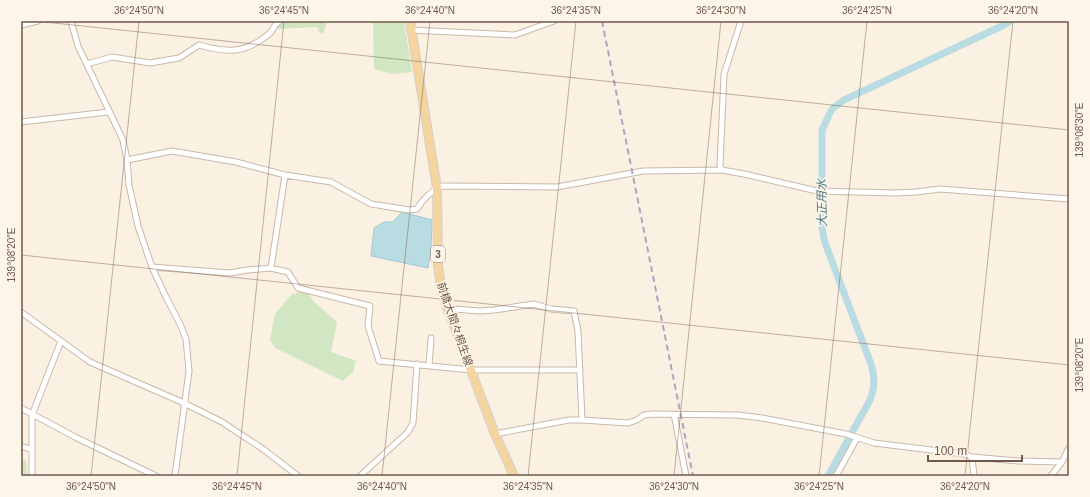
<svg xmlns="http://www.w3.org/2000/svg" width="1090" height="497" font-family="Arial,'Noto Sans JP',sans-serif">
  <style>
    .green { fill: #d1e6c2 }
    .water { fill: #b9dce2; stroke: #a0cbd3 }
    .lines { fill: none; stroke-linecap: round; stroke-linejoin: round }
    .canal { stroke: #b9dce2; stroke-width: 7 }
    .minor-casing { stroke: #cab8aa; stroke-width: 7 }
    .primary-casing { stroke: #d7d0cd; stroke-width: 10 }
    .minor { stroke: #fff; stroke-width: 5 }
    .primary { stroke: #f4d49f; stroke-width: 8 }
    .rail { stroke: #b3a3c2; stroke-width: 2; stroke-dasharray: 6 4; stroke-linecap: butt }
    .ticks { fill: none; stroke: #70584b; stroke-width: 1; stroke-opacity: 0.45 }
    .labels { text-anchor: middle; stroke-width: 3.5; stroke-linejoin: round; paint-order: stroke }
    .shield { fill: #fdf5e8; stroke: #9a877a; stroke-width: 1 }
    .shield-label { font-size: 10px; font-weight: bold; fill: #70584b }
    .street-label { font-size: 11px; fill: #70584b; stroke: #fdf5e8 }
    .water-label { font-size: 12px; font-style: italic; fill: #477881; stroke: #fdf5e8 }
    .neatline { fill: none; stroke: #70584b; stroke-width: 1.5 }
    .ticks-label { font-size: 10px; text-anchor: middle; fill: #70584b }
  </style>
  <rect width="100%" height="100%" fill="#faf1e3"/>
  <path class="green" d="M 284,21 L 327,21 L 323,34 L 319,32 L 317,27 L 275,29 L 277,25 Z
    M 373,21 L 404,21 L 412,72 L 392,74 L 374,69 Z
    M 307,291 L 313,301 L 337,322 L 331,352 L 356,361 L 353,372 L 343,381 L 275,348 L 270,340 L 275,314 L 292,294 Z
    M 26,460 L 27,476 L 21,476 L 21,461 Z"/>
  <path class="water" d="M 402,212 L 432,220 L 431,250 L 428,268 L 371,256 L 374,228 L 384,222 L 393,222 Z"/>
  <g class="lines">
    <path class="canal" d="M 828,476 L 870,400 C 875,387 875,377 871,364 L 825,243 L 822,228 L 822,130 L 830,113 L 833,108 L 844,100 L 1004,25 L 1010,21"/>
    <defs>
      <path id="minor" d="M 71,21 L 78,46 L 123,140 L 127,160 L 129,185 L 138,226 L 152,267 L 166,297 L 180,324 L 186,339 L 189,371 L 175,476
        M 21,25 L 38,21
        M 410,30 L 515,35 L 554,21
        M 87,64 L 112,57 L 150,63 L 179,58 L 199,45 C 227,53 245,54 269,34 C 275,29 272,26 280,21
        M 21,122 L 108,112
        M 127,160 L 172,151 L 236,162 L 285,175 L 331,182 L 371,204 L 409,210 L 417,209 C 422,200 433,189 443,186 L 557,187 L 643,171 L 722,170 L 744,174 L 817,191 L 895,193 L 916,192 L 940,189 L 1069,199
        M 722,170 L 720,166 L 724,74 L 741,21
        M 152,267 L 230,273 L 247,270 L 271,268 L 288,272 L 298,288 L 370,306 L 368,326 L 379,361 L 471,370 L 580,370
        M 271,268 L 285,175
        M 448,310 L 455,309 L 479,311 L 494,310 L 534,304 L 551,309 L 574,311 L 578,331 L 582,420
        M 21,312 L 90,362 L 184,403 L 222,422 L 263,449 L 298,476
        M 429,366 L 431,338
        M 21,408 L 75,437 L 156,476
        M 674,414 L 686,476
        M 495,434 L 569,420 L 582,420 L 628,423 L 637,420 L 644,415 L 652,414 L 738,415 L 762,418 L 846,434 L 874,443 L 964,454 L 972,457 L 1019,461 L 1062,462 L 1069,448
        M 21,446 L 32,450
        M 972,457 L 974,476
        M 32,476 L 32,415 L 61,341
        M 360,476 L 408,432 L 413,423 L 417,364
        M 836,476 L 857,438
        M 1051,476 L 1062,462"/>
      <path id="primary" d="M 410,21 L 437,188 L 438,265 L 441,287 L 448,310 L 495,434 L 514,476"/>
    </defs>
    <use href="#minor" class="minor-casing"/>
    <use href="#primary" class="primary-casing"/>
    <use href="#minor" class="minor"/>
    <use href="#primary" class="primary"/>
    <path class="rail" d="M 602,21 L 693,476"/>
  </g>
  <path class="ticks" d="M 35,21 L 1069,130M 21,255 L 1069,365M 91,476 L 139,21M 237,476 L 284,21M 382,476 L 430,21M 528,476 L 576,21M 674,476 L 721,21M 819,476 L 867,21M 965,476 L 1013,21"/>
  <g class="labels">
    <rect class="shield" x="431" y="246" width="14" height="16" rx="3"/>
    <g class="shield-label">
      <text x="438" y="258">3</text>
    </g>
    <g class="street-label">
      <text transform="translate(455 324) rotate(71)" y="4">前橋大間々桐生線</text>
    </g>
    <g class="water-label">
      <text transform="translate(822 203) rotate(-91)" y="4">大正用水</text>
    </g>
  </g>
  <rect width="1090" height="497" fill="none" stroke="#fdf5e8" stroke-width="44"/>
  <path d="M928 455v6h94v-6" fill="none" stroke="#70584b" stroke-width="2"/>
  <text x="934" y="455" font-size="12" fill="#70584b" stroke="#fdf5e8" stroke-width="3" paint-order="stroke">100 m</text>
  <rect x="22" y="22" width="1046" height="453" class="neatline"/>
  <g class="ticks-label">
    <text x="139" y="14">36°24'50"N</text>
    <text x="284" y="14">36°24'45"N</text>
    <text x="430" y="14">36°24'40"N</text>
    <text x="576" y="14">36°24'35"N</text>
    <text x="721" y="14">36°24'30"N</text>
    <text x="867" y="14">36°24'25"N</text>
    <text x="1013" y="14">36°24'20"N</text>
    <text transform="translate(1079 130) rotate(-90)" y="4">139°08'30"E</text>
    <text transform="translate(11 255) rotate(-90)" y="4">139°08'20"E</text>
    <text transform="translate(1079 365) rotate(-90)" y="4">139°08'20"E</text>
    <text x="91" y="490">36°24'50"N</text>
    <text x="237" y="490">36°24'45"N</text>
    <text x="382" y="490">36°24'40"N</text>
    <text x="528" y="490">36°24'35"N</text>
    <text x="674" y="490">36°24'30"N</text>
    <text x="819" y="490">36°24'25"N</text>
    <text x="965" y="490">36°24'20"N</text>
  </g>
</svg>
